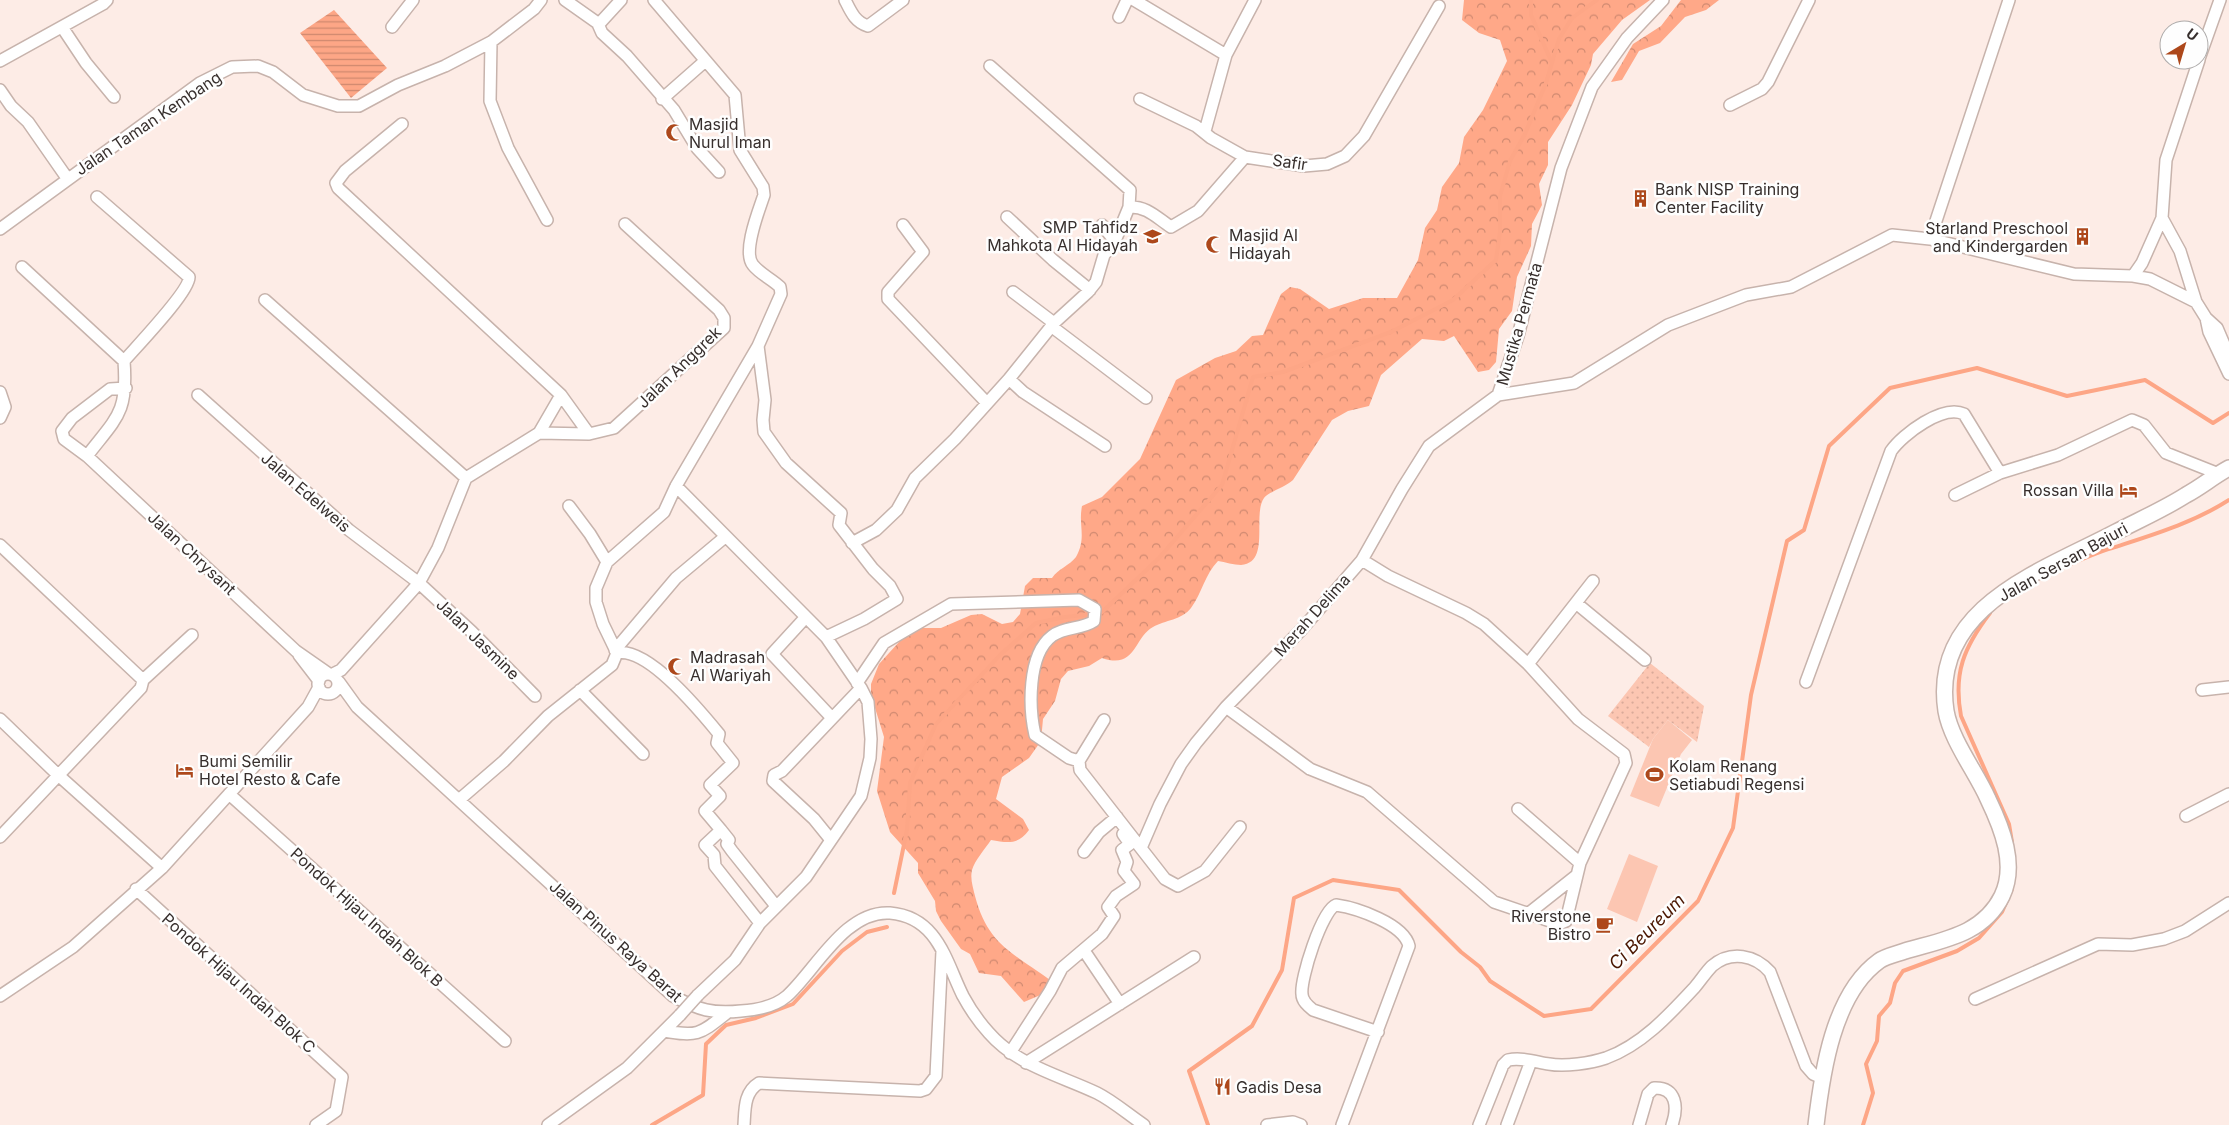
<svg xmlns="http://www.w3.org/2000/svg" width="2229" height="1125" font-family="Inter,sans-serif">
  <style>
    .grass { fill: #fcc6b2 }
    .forest { fill: url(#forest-crowns) }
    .park { fill: url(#park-dots) }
    .water { fill: url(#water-rules) }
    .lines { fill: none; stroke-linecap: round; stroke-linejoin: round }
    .stream { stroke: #fda686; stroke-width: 4 }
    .street-casing { stroke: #c7b3ac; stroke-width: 14 }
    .secondary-casing { stroke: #c7b3ac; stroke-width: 18 }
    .street { stroke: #fff; stroke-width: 11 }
    .secondary { stroke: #fff; stroke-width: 15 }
    .street-bridge-casing { stroke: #c7b3ac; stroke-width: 14; stroke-linecap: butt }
    .street-bridge { stroke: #fff; stroke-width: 11 }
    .labels { text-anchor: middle; stroke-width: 5; stroke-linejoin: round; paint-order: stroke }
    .street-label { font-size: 16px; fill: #372f2d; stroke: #fefefe }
    .poi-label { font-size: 16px; fill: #372f2d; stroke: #fefefe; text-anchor: start }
    .water-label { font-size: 18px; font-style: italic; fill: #4a1600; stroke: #fefefe }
  </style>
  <defs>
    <pattern id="forest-crowns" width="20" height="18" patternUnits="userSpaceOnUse" patternTransform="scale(1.25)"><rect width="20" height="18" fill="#ffa888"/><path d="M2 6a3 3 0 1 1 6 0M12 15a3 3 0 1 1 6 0" fill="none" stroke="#cf8970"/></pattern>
    <pattern id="park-dots" width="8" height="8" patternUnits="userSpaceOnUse" patternTransform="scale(1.25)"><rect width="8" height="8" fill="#fcc6b2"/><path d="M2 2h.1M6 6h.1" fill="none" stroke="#d9aa99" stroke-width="1.8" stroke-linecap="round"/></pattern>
    <pattern id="water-rules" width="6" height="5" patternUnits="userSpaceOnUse" patternTransform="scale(1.25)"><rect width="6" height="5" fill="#fda686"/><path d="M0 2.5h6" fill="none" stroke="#ce886e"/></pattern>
  </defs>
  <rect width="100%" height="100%" fill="#fdece6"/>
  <path class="grass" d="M 1668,720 L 1692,740 L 1681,754 L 1659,807 L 1630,796 L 1653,739 Z
    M 1629,854 L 1658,866 L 1637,922 L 1607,909 Z"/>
  <path class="forest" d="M 1464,0 L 1650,0 L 1622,20 L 1593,54 L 1591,65 L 1572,105 L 1548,142 L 1548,165 L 1539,184 L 1542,205 L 1532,224 L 1531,246 L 1517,277 L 1512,311 L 1499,329 L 1496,362 L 1489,370 L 1478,372 L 1454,336 L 1444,341 L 1422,339 L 1381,375 L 1369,406 L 1348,411 L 1332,420 L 1293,480 C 1286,487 1268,492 1264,498 C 1252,515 1271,563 1241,565 C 1234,565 1225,562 1218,561 C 1205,574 1202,593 1191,608 C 1182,620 1165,620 1153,627 C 1134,637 1136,670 1102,658 L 1089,666 L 1068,671 L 1061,679 L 1055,701 L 1043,719 L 1041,741 L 1029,758 L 1002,777 L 996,799 L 1023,819 L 1029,830 C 1018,845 1008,843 991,840 C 985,849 975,860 972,870 C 970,879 973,887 975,896 C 988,945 1012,952 1050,980 L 1050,991 L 1024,1002 L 1001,976 L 979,973 L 970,954 L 961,949 L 941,921 L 936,911 L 935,901 L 918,873 L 918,863 L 890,832 L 877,791 L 884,737 L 871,695 L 871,684 L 879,664 L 909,631 L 919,628 L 941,628 L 971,615 L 982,614 L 1002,624 L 1013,622 L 1020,614 L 1025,586 L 1033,578 L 1052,578 C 1058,569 1070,565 1076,557 C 1087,537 1078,526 1082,506 L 1102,497 L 1140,459 L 1176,380 L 1215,358 L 1236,351 L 1252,336 L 1263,335 L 1281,294 L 1290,287 L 1300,289 L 1329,309 L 1363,298 L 1397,298 L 1418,260 L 1425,228 L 1437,210 L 1442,187 L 1459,163 L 1464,137 L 1483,110 L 1507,61 L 1500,40 L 1479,33 L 1462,20 Z
    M 1681,0 L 1719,0 L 1706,10 L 1685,17 L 1660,43 L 1639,51 L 1622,80 L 1611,82 L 1633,44 L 1661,26 Z"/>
  <path class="park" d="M 1650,663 L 1704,706 L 1697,742 L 1668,720 L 1653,739 L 1649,747 L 1608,716 Z"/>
  <path class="water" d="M 334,10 L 387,68 L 351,98 L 300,33 Z"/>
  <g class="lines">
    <path class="stream" d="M 1531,0 L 1531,15 L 1552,63
      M 2051,573 C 2071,564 2091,554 2112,548 C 2152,535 2193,523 2229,500
      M 1990,613 C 1964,647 1953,673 1961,716 L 2009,824 L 2012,842
      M 894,893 L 907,830 L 910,783 L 936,724 L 1000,655 L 1036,623 L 1065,617 L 1101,613 L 1159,558 L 1222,485 L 1253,377 L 1283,372 L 1391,332 L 1453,300 L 1496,260 L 1500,232 L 1500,196 L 1510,161 L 1525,134 L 1546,83 L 1559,39 L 1572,18 L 1597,0
      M 652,1125 L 703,1095 L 706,1044 L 726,1025 L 756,1018 L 793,1004 L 842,951 L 867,932 L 887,927
      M 1208,1125 L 1189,1071 L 1252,1026 L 1282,970 L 1294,898 L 1333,880 L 1399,890 L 1461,952 L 1480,967 L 1490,981 L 1544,1016 L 1591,1009 L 1698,901 L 1733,828 L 1751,695 L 1787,541 L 1804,530 L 1829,446 L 1890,388 L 1977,368 L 2067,396 L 2145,380 L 2213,423 L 2229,413
      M 1863,1125 L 1873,1093 L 1866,1064 L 1877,1041 L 1879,1016 L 1890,1003 L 1895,983 L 1903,971 L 1957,951 L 1979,938 L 2002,912 L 2012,889"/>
    <defs>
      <path id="street" d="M 565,0 L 599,24 L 621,0
        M 845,0 C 851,12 855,22 868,26 L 903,0
        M 1134,0 L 1226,55
        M 1119,17 L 1127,0
        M 598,24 L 602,33 L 627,56 L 674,110 L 697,148 L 719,172
        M 62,27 L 86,63 L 114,97
        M 392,27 L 413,0
        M 491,42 L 490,101 L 508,148 L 547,220
        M 2199,59 L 2220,0
        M 0,61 L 103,4 L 107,0
        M 0,90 L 11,106 L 28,122 L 67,178
        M 662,99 L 704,62
        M 1140,99 L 1196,126 L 1211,138 L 1245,157 L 1304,166 L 1327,164 L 1345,156 L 1364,136 L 1439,6
        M 1730,105 L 1762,89 L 1768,82 L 1809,0
        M 402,124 L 345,171 L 336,183 L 338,188 L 561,395 L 589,434
        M 1205,131 L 1226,55 L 1255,0
        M 97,197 L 189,277 C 190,291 136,347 124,361
        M 1129,207 C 1147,206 1157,218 1171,227 L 1198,211 L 1245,157
        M 1007,217 L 1053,260 L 1090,290
        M 2162,218 L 2180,251 L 2196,302 L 2206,318 L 2209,332 L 2229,374
        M 903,225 L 923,252 L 888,292 L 888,299 L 986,402
        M 1102,225 L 1115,241
        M 0,229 L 200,83 L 232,67 L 258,66 L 273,72 L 303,95 L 338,106 L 359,106 L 398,85 L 445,66 L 491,42 L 534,9 L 541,0
        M 1930,239 L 2009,0
        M 22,267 L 124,361
        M 2133,276 L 2142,263 L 2162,218 L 2166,160 L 2199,60
        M 1013,292 L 1054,323
        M 265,300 L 466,478
        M 2206,318 L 2217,328 L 2229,356
        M 1051,326 L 1146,398
        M 1009,379 L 1023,392 L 1105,446
        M 126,388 L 110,389 L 72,418 L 62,431 L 64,439 L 87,456 L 296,651 L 329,674
        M 0,392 L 5,407 L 0,418
        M 198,395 L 349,530 L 419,583 L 472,632 L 535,696
        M 1498,395 L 1518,336 L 1561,168 L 1592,87 L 1627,38 L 1663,0
        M 539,433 L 589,434 L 614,428 L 724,328 L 724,318 L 719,310 L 625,224
        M 87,456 C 117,417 128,413 124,361
        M 676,486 L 826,637
        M 1955,495 L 2000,473
        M 569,506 L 590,534 L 607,562
        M 852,543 L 876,530 L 897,510 L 915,478 L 955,439 L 1009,379 L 1054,323 L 1088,292 L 1096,282 L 1104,255 L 1115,241 L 1129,207 L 1130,190 L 990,66
        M 0,545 L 143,680
        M 1576,603 L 1645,660
        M 805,618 L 772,654 L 832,718
        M 615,650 L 676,578 L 725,537
        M 617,653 C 648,647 701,712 719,734 L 717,743 L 733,763 L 710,785 L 720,796 L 705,811 L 721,830 L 705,845 L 714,855 L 715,866 L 760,923
        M 299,655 L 319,681
        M 1528,664 L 1593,581
        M318 684a10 10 0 1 1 20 0a10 10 0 1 1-20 0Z
        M 333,674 L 341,670 L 419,583 L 438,548 L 466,478 L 539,433 L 561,395
        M 339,682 L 357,707 L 673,996 C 699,1010 712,1014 741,1011 C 757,1010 774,1007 787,996 C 815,971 845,910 890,913 C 938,917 946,962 963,996 C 970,1009 979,1022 989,1033 C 1018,1066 1059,1075 1097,1093 C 1113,1101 1129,1115 1144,1125
        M 1806,682 L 1891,451 C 1903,434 1943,404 1964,414 L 2000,473 L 2058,455 L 2132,420 L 2144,425 L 2166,453 L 2219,474
        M 857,683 L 884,643 L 951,604 L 1079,600 L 1095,609 L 1094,621 C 1081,630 1065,626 1052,636 C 1027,655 1029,709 1035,735 L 1069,758 L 1079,761
        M 580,690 L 643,754
        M 2202,690 L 2229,687
        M 1226,707 L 1310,769 L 1367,792 L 1494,902 L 1559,924 L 1566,921 L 1580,863 L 1626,763 L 1624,754 L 1578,719 L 1528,664 L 1484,624 L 1466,613 L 1388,576 L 1362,560
        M 0,719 L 57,774 L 162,868
        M 1104,720 L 1079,761 L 1080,770 L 1165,879 L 1178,886 L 1205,871 L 1240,827
        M 229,794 L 505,1041
        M 460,799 L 504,761 L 548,716 L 612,665 L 617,653 L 603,624 L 596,602 L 596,588 L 607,562 L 664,512 L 676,486 L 758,346 L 781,294 L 780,287 C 772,279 760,274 753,265 C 742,252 759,210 764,195 L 763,187 L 740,150 L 735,95 L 654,0
        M 1518,809 L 1580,863
        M 2186,816 L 2229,794
        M 721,830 L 729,840 L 727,844 L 732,851 L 776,906
        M 0,837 L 141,688 L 143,680 L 192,635
        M 831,840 L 814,819 L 773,781 L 774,775 L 782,771 L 861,688
        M 1141,848 L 1160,804 L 1181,764 L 1196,743 L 1226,707 L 1302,629 L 1362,560 L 1402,489 L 1429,446 L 1498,395 L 1574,383 L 1668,325 L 1746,295 L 1791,287 L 1892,235 L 1930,239 L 2074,274 L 2133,276 L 2150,279 L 2196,302
        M 1084,852 L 1099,832 L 1117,817
        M 136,889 L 342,1077 L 336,1111 L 316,1125
        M 1529,913 L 1577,875
        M 1087,955 L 1120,1004
        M 698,995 L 735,960 L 760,923 L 806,877 L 861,796 L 870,758 L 871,739 L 868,702 L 861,688 L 826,637 L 864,619 L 897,599 L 890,586 L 873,569 L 839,525 L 841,513 L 786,463 L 764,432 L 763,420 L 765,400 L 758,346
        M 0,996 L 73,947 L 162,868 L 308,707 L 319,687
        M 1975,999 L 2098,944 L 2132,945 L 2164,939 L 2185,931 L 2229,903
        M 664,1031 C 699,1037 700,1034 728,1012
        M 1010,1053 L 1050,991 L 1062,968 L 1102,934 L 1114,916 L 1108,907 L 1116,896 L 1134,884 L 1124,871 L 1127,862 L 1122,850 L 1130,844 L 1123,834
        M 1026,1063 L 1194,957
        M 548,1125 L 627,1068 L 680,1015
        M 744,1125 C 745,1109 744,1092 759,1083 L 920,1091 L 926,1089 L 936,1076 L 942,951
        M 1267,1125 L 1293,1122 L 1301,1125
        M 1342,1125 L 1409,946 C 1404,924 1357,908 1336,905 C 1322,910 1300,979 1302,994 C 1302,1001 1308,1006 1313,1010 L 1378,1032
        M 1479,1125 L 1503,1065 L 1508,1060 C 1522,1057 1536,1062 1549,1064 C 1565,1067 1591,1063 1606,1058 C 1642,1045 1670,1014 1695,987 C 1701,980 1706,972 1712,966 C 1731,950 1755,955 1770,972 L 1806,1066 L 1813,1074 L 1822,1078
        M 1507,1125 L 1531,1061
        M 1639,1125 L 1648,1094 L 1654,1088 C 1677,1087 1678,1108 1672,1125"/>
      <path id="secondary" d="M 1816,1125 C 1822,1073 1833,994 1879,961 C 1886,956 1897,954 1905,951 C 1942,940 1983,935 2002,896 C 2017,865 2002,828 1988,799 C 1976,772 1951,740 1946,711 C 1930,607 2042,571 2116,532 C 2139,520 2164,509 2186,495 C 2201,487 2214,476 2229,468"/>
    </defs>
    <use href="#street" class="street-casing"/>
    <use href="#secondary" class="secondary-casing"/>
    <use href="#street" class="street"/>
    <use href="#secondary" class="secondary"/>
    <defs>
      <path id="street-bridge" d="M 680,1015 L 698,995"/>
    </defs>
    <use href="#street-bridge" class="street-bridge-casing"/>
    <use href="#street-bridge" class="street-bridge"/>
  </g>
  <defs>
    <symbol id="mosque-bare" viewBox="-9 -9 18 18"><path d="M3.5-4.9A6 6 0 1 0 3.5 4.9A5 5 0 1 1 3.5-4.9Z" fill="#ad481b" stroke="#fefefe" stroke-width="2.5" paint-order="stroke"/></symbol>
    <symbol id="building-bare" viewBox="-9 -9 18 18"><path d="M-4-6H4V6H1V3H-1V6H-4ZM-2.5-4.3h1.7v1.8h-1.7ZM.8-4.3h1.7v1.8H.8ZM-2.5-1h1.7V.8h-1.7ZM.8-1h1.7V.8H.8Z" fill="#ad481b" stroke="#fefefe" stroke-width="2.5" paint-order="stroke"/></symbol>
    <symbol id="school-bare" viewBox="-9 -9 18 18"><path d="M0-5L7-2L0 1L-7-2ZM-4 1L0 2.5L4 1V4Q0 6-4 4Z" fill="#ad481b" stroke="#fefefe" stroke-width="2.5" paint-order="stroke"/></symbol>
    <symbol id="hotel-bare" viewBox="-9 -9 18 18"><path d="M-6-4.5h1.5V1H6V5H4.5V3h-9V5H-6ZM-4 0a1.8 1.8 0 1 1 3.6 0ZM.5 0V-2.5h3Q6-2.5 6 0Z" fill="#ad481b" stroke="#fefefe" stroke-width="2.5" paint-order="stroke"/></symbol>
    <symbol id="stadium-bare" viewBox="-9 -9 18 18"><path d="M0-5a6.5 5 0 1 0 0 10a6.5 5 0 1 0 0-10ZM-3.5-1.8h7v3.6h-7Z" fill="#ad481b" stroke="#fefefe" stroke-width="2.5" paint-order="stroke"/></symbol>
    <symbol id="cafe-bare" viewBox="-9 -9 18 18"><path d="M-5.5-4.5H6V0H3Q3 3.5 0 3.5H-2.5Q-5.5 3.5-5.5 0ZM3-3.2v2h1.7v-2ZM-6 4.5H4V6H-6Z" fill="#ad481b" stroke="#fefefe" stroke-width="2.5" paint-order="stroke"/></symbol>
    <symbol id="restaurant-bare" viewBox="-9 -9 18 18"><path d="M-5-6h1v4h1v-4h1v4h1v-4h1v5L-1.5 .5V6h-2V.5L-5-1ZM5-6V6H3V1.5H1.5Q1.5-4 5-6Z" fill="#ad481b" stroke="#fefefe" stroke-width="2.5" paint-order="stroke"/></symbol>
  </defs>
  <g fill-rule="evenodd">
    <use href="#mosque-bare" x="662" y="120" width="25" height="25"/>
    <use href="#building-bare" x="1628" y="186" width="25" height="25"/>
    <use href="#school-bare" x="1140" y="224" width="25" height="25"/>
    <use href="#building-bare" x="2070" y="224" width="25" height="25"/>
    <use href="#mosque-bare" x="1202" y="232" width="25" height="25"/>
    <use href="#hotel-bare" x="2116" y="478" width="25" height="25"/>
    <use href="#mosque-bare" x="664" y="654" width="25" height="25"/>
    <use href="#hotel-bare" x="172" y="758" width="25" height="25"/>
    <use href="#stadium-bare" x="1642" y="762" width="25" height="25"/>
    <use href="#cafe-bare" x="1592" y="912" width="25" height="25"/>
    <use href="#restaurant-bare" x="1210" y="1074" width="25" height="25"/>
  </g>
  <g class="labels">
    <g class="street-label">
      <text transform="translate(148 123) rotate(-34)" y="6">Jalan Taman Kembang</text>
      <text transform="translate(1290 162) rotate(8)" y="6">Safir</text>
      <text transform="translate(1519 324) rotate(-74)" y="6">Mustika Permata</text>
      <text transform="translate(679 367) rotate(-44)" y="6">Jalan Anggrek</text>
      <text transform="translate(306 492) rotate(41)" y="6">Jalan Edelweis</text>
      <text transform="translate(192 553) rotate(43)" y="6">Jalan Chrysant</text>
      <text transform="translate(2063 562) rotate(-29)" y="6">Jalan Sersan Bajuri</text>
      <text transform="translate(1312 615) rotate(-48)" y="6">Merah Delima</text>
      <text transform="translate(478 639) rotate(44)" y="6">Jalan Jasmine</text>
      <text transform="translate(367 917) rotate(42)" y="6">Pondok Hijau Indah Blok B</text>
      <text transform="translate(616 941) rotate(42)" y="6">Jalan Pinus Raya Barat</text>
      <text transform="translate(239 983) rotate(42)" y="6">Pondok Hijau Indah Blok C</text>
    </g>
    <g class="poi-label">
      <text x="689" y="130">Masjid<tspan x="689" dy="18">Nurul Iman</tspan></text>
      <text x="1655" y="195">Bank NISP Training<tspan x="1655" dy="18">Center Facility</tspan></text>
      <text x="1138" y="233" text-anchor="end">SMP Tahfidz<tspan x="1138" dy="18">Mahkota Al Hidayah</tspan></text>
      <text x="2068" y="234" text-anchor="end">Starland Preschool<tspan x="2068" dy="18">and Kindergarden</tspan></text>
      <text x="1229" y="241">Masjid Al<tspan x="1229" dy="18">Hidayah</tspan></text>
      <text x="2114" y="496" text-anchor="end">Rossan Villa</text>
      <text x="690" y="663">Madrasah<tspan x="690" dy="18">Al Wariyah</tspan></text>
      <text x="199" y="767">Bumi Semilir<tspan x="199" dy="18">Hotel Resto &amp; Cafe</tspan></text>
      <text x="1669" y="772">Kolam Renang<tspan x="1669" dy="18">Setiabudi Regensi</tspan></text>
      <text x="1591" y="922" text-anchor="end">Riverstone<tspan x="1591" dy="18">Bistro</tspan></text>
      <text x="1236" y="1093">Gadis Desa</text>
    </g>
    <g class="water-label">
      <text transform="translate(1647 932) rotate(-45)" y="6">Ci Beureum</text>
    </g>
  </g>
  <g transform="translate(2184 45) rotate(38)"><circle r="24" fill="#fefefe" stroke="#aeabaa"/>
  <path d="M0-4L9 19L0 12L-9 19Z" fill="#ad481b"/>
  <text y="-8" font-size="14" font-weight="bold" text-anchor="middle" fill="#372f2d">U</text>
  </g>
</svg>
